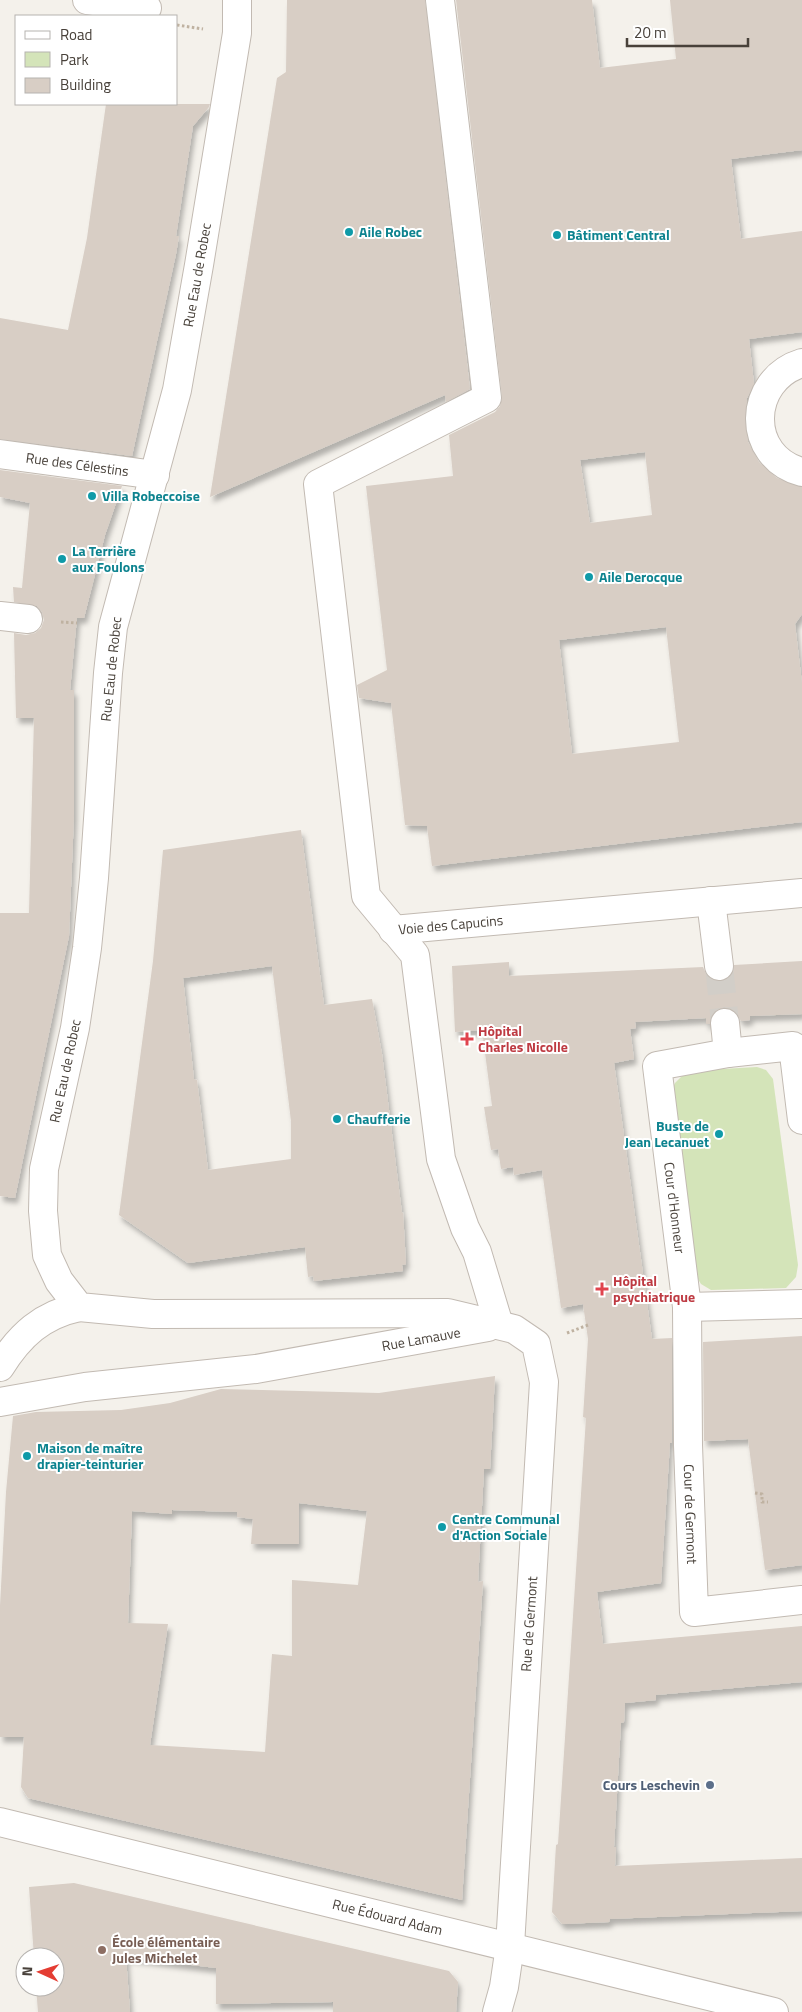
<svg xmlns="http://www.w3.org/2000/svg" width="802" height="2012" font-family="'Titillium Web',sans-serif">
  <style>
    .green { fill: #d4e4b9 }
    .building { fill: #d8cec5; fill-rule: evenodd; filter: url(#shadow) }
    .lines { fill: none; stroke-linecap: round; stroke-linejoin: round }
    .minor-tunnel { stroke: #d2cec8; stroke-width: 28; stroke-dasharray: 28 14; stroke-linecap: butt }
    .minor-casing { stroke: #c2bab2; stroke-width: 30 }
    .path { stroke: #bfb2a1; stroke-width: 3; stroke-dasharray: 2.5 2.5; stroke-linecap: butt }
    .minor { stroke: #fff; stroke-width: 28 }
    .culture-dot { fill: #0f9aa8; stroke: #fff; stroke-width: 2 }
    .health-dot { fill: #e0444e; stroke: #fff; stroke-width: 2 }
    .service-dot { fill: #5c6f8a; stroke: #fff; stroke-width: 2 }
    .education-dot { fill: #8d6e63; stroke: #fff; stroke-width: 2 }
    .labels { text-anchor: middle; stroke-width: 4; stroke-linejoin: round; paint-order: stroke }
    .culture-label { font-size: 14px; font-weight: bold; fill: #0d838f; stroke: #fff; text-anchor: start }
    .street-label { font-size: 14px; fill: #48413a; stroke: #fff }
    .health-label { font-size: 14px; font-weight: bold; fill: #be3a42; stroke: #fff; text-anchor: start }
    .service-label { font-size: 14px; font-weight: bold; fill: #4e5e75; stroke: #fff; text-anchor: end }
    .education-label { font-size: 14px; font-weight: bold; fill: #785e54; stroke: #fff; text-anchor: start }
  </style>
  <defs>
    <filter id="shadow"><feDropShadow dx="3" dy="5.5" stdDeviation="2.5" flood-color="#0004"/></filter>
  </defs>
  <rect width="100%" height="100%" fill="#f4f1eb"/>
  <path class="green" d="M 757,1067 L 766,1070 L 773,1079 L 798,1265 L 796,1277 L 786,1288 L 711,1290 L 701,1284 L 693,1271 L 669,1096 L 675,1083 L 687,1071 Z"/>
  <path class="building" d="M 287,0 L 425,0 L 470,389 L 446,402 L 445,395 L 210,497 L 277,78 L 286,72 Z
    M 456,0 L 592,0 L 600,68 L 676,59 L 670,0 L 802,0 L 802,150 L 731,159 L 741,239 L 802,231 L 802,332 L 749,339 L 754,384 L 747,398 L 745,420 L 748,442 L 759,462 L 777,478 L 802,487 L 802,614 L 795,624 L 802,684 L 802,822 L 432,866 L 427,826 L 405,825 L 391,703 L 359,698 L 357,685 L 387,670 L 366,486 L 453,476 L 449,435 L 495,412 L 500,406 L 502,397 ZM 645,452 L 652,515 L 590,523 L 580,460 ZM 666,627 L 679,742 L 572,754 L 559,640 Z
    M 106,104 L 210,104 L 209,107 L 193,126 L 176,236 L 179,236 L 176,254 L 132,456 L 0,439 L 0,318 L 68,330 L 87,238 Z
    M 0,470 L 122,486 L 105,535 L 84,618 L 77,618 L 70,690 L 74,690 L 74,815 L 69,936 L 15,1198 L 0,1196 L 0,913 L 29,913 L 34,718 L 16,718 L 14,633 L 26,635 L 35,633 L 41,628 L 44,620 L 42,612 L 37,606 L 14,602 L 13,587 L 22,588 L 30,503 L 0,497 Z
    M 301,830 L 324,1005 L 372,999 L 382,1054 L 402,1213 L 403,1212 L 406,1264 L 402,1265 L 403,1271 L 314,1281 L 313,1276 L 308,1277 L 305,1247 L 188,1263 L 119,1215 L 153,961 L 163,850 ZM 272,966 L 291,1121 L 291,1159 L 208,1170 L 197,1080 L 194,1079 L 183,978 Z
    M 802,961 L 802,1014 L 750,1016 L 750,1020 L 741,1021 L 737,1014 L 731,1009 L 724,1007 L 716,1011 L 711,1016 L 710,1024 L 706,1024 L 706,1018 L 635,1022 L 636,1028 L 630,1029 L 634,1059 L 614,1063 L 652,1339 L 672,1338 L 672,1443 L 670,1443 L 661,1583 L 597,1592 L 603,1644 L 802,1626 L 802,1682 L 656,1695 L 656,1700 L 625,1703 L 624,1722 L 621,1723 L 614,1847 L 616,1847 L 615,1866 L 802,1858 L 802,1911 L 610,1919 L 609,1922 L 562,1924 L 552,1912 L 556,1845 L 558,1844 L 586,1418 L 583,1417 L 588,1339 L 583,1304 L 561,1308 L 542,1170 L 514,1175 L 513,1167 L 501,1169 L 498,1149 L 491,1150 L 484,1107 L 492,1106 L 482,1030 L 455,1032 L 452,966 L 509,962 L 509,976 L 703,967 L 707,976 L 712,980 L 720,982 L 729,978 L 733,973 L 734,965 Z
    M 802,1336 L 802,1565 L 765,1570 L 748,1439 L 704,1441 L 703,1342 Z
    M 495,1376 L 490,1469 L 484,1469 L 478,1582 L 483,1581 L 462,1900 L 28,1798 L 21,1787 L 24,1737 L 0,1737 L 0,1606 L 6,1492 L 13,1416 L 36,1412 L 121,1410 L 170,1403 L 221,1389 L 379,1393 ZM 299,1503 L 367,1511 L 358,1585 L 292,1580 L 292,1656 L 272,1654 L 265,1752 L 150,1745 L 168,1624 L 128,1623 L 132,1511 L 172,1514 L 172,1510 L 237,1512 L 237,1517 L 253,1519 L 251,1544 L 299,1544 Z
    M 74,1883 L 449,1971 L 458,1982 L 456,2012 L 333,2012 L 333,2002 L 216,2004 L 216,1968 L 126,1957 L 130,2012 L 38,2012 L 36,1987 L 55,1987 L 55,1957 L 34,1957 L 29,1887 Z"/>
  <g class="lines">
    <path class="minor-tunnel" d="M 719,966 L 725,1023"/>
    <defs>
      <g id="minor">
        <path d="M 87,0 L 147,8"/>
        <path d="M 237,0 L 237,33 L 199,265 L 177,390 L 113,627 L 108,673 L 94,878 L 87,948 L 75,1028 L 44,1169 L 43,1211 L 47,1255 L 59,1281 L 79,1307 L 153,1314 L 448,1313 L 514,1329 L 536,1344 L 544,1382 L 510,1946 L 504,1987 L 497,2012"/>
        <path d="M 440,0 L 487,398 L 318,484 L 366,896 L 415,955 L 441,1159 L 465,1228 L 477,1252 L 499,1325"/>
        <path d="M 802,363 C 747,380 745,457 802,472"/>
        <path id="s1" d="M 0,454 L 155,475"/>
        <path d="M 0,616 L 28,619"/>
        <path d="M 711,901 L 719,966"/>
        <path id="s2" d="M 393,930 L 802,893"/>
        <path d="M 725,1023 L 728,1053"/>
        <path id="s3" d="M 802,1120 L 793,1046 L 728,1053 L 657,1066 L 687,1307 L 688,1445 L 694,1612 L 802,1600"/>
        <path d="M 687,1307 L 802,1304"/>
        <path d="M 0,1367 C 20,1335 42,1315 79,1307"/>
        <path id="s4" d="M 0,1402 L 85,1387 L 256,1369 L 488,1327"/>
        <path id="s5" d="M 0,1822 L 774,2012"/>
      </g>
    </defs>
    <use href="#minor" class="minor-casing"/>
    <path class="path" d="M 177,25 L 203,29
      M 61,622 L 77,623
      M 567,1333 L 588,1325
      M 755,1493 L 762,1494 L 762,1502 L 768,1502"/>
    <use href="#minor" class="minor"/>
  </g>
  <g class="culture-dot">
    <circle cx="349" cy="232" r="5"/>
    <circle cx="557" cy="235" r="5"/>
    <circle cx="92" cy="496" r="5"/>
    <circle cx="62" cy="559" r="5"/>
    <circle cx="589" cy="577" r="5"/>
    <circle cx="337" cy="1119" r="5"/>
    <circle cx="719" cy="1134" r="5"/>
    <circle cx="27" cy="1456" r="5"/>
    <circle cx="442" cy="1527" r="5"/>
  </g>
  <g class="health-dot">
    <path d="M464.5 1031.5h5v5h5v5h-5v5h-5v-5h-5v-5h5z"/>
    <path d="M599.5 1281.5h5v5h5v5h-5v5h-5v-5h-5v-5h5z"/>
  </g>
  <circle class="service-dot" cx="710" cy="1785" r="5"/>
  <circle class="education-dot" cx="102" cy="1950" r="5"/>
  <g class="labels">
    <g class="culture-label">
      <text x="359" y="237">Aile Robec</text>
      <text x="567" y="240">Bâtiment Central</text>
      <text x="102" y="501">Villa Robeccoise</text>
      <text x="72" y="556">La Terrière<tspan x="72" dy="16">aux Foulons</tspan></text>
      <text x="599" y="582">Aile Derocque</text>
      <text x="347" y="1124">Chaufferie</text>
      <text x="709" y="1131" text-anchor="end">Buste de<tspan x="709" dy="16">Jean Lecanuet</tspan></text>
      <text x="37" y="1453">Maison de maître<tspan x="37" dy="16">drapier-teinturier</tspan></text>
      <text x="452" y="1524">Centre Communal<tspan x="452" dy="16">d'Action Sociale</tspan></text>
    </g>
    <g class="street-label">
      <text transform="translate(197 275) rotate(-80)" y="5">Rue Eau de Robec</text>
      <text dy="5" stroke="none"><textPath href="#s1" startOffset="78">Rue des Célestins</textPath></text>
      <text transform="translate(111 669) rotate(-84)" y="5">Rue Eau de Robec</text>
      <text dy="5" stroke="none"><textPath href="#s2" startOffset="58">Voie des Capucins</textPath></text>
      <text transform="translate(65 1071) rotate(-78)" y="5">Rue Eau de Robec</text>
      <text dy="5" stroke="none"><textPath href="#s3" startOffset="355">Cour d'Honneur</textPath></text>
      <text dy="5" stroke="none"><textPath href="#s4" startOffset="426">Rue Lamauve</textPath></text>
      <text dy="5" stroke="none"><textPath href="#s3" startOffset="662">Cour de Germont</textPath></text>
      <text transform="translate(529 1624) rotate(-86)" y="5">Rue de Germont</text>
      <text dy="5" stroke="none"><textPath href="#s5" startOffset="399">Rue Édouard Adam</textPath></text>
    </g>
    <g class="health-label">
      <text x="478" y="1036">Hôpital<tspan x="478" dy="16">Charles Nicolle</tspan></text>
      <text x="613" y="1286">Hôpital<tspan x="613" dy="16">psychiatrique</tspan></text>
    </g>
    <g class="service-label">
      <text x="700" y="1790">Cours Leschevin</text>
    </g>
    <g class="education-label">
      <text x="112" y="1947">École élémentaire<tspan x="112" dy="16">Jules Michelet</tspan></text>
    </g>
  </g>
  <rect x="15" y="15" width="162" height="90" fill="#ffffff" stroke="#b6b3b0"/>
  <rect x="25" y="31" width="25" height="8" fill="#ffffff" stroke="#b6b3b0"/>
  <text x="60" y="40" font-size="15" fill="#48413a">Road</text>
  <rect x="25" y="52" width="25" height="15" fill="#d4e4b9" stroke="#b6b3b0"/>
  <text x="60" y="65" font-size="15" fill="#48413a">Park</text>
  <rect x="25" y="78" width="25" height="15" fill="#d8cec5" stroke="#b6b3b0"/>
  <text x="60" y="90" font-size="15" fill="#48413a">Building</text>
  <g transform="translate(40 1972) rotate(273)"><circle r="24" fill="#ffffff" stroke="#b6b3b0"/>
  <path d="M0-4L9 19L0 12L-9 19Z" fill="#e43d33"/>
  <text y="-8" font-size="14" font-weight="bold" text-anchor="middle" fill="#48413a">N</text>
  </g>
  <path d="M627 38v8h121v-8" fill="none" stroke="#48413a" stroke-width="2.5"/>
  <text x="634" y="38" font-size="15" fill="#48413a" stroke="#ffffff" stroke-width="4" paint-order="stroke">20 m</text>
</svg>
